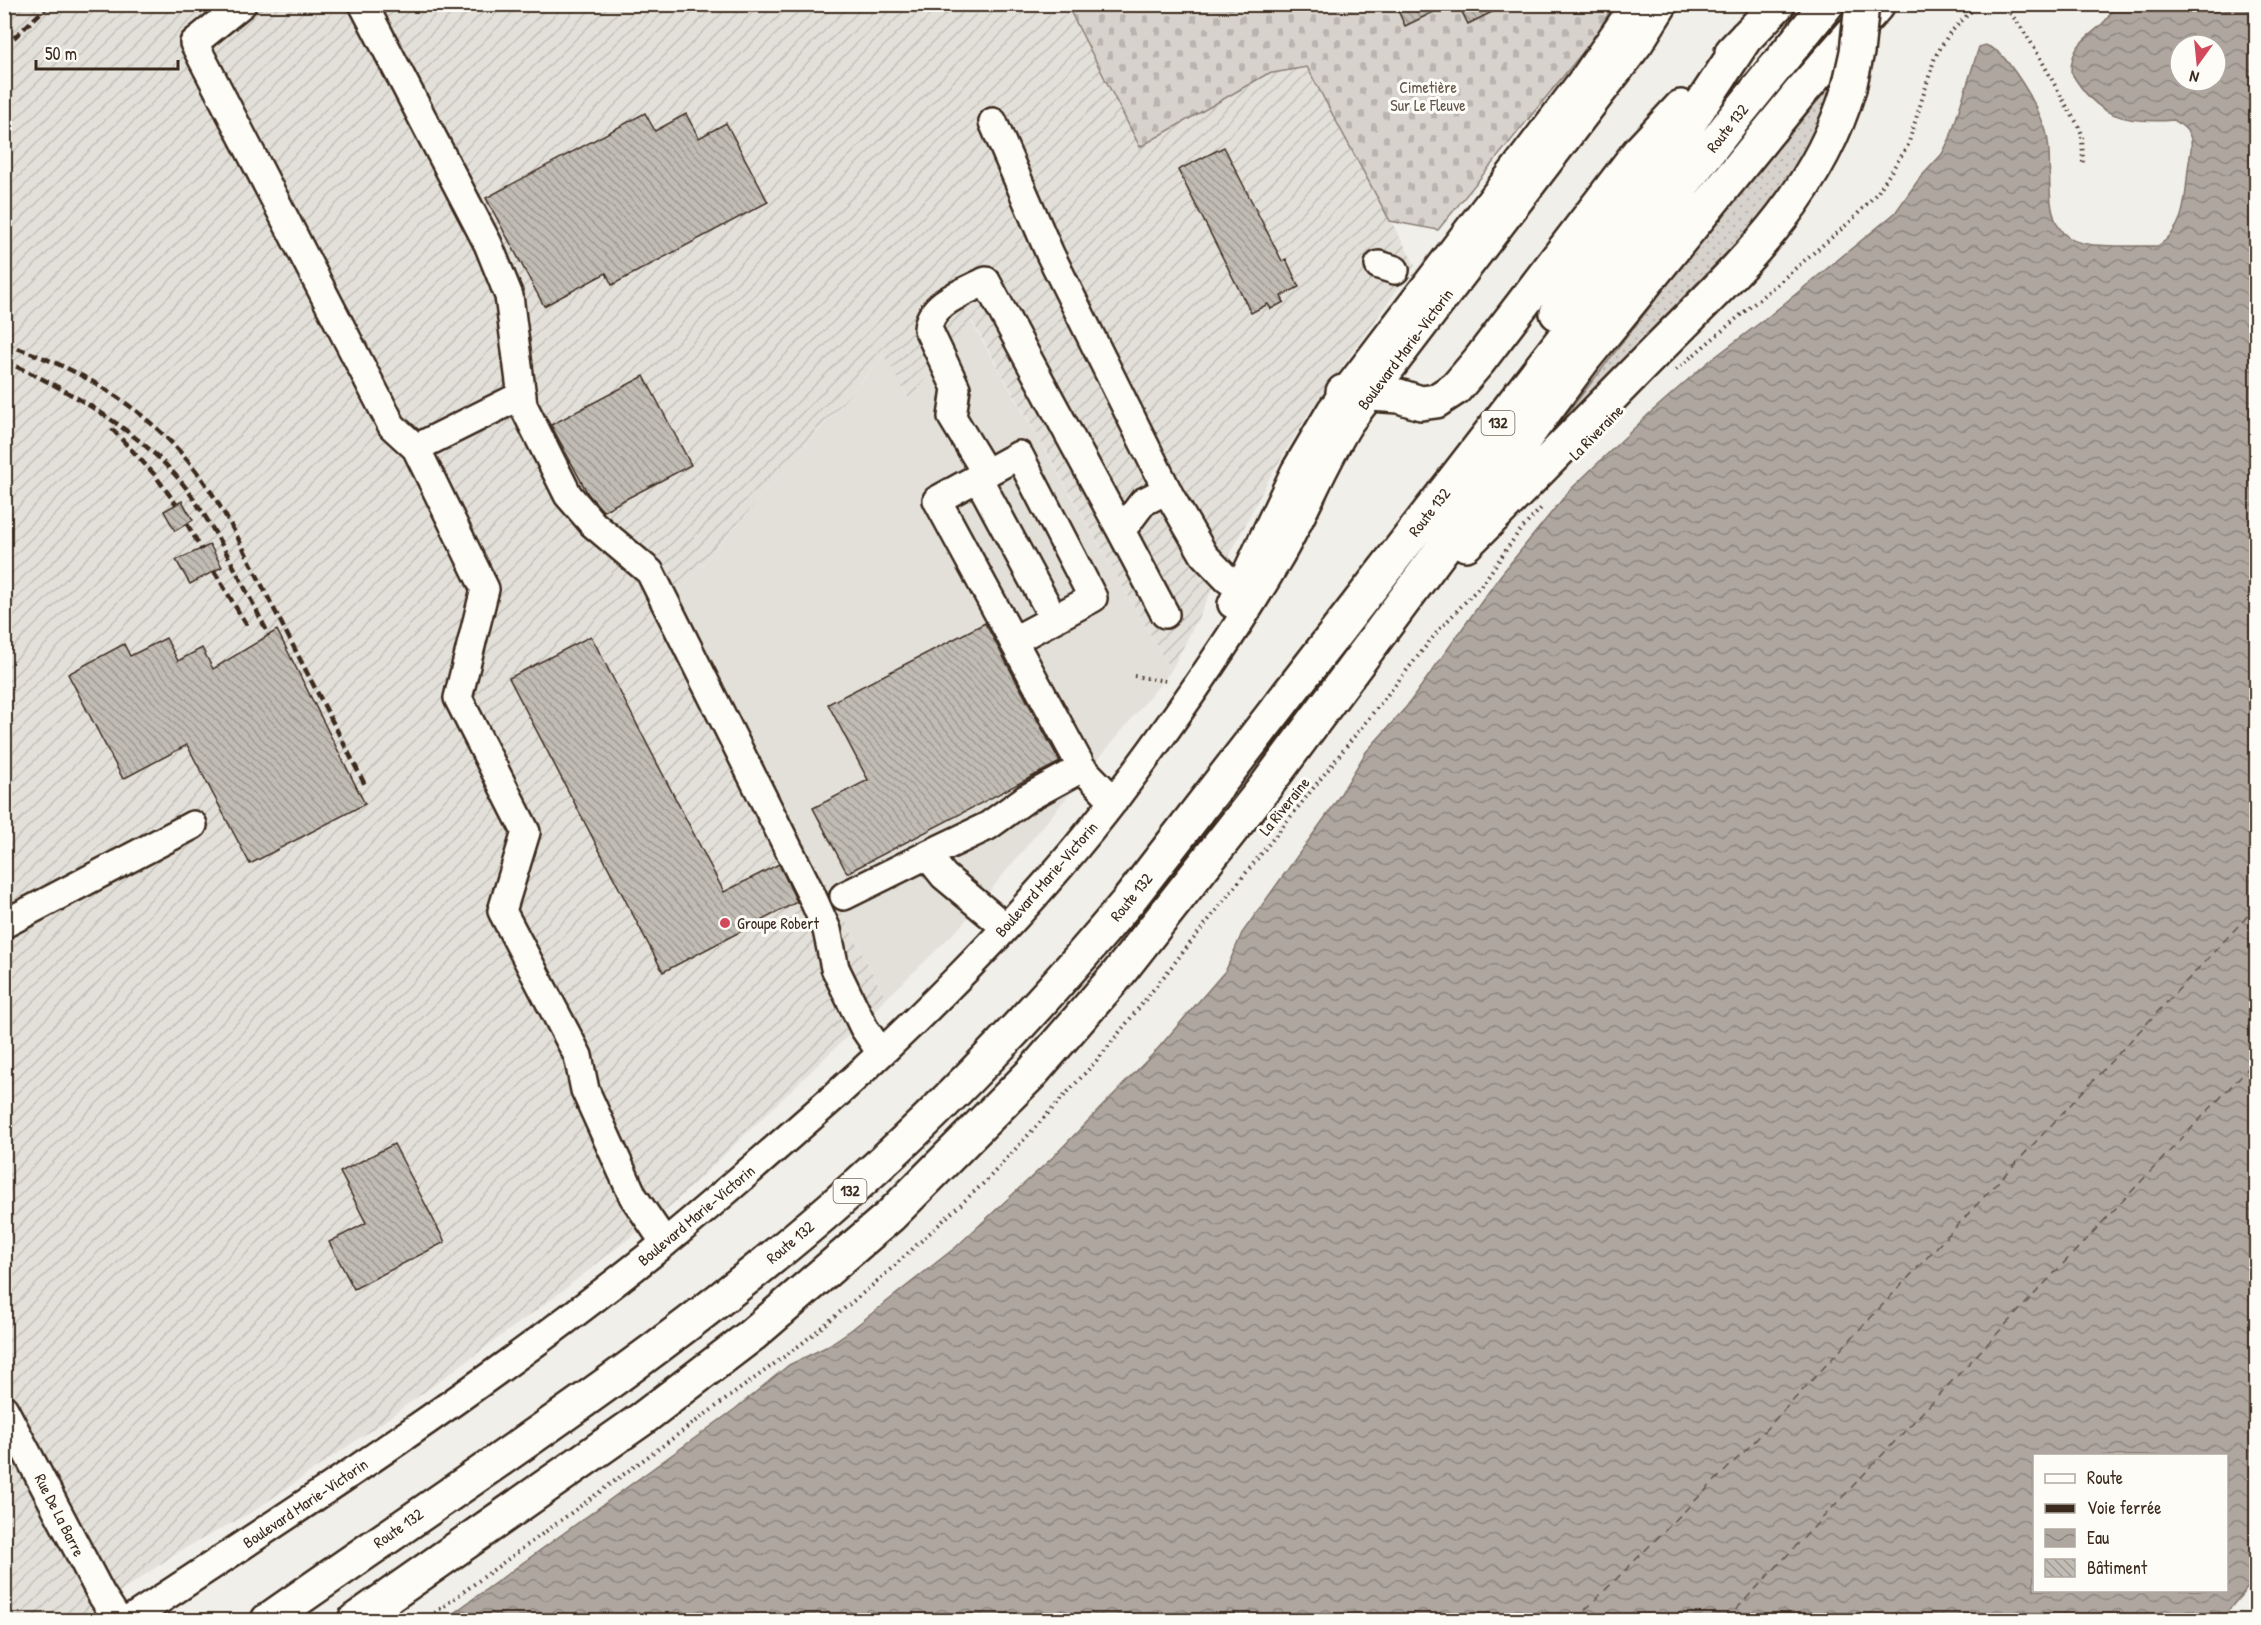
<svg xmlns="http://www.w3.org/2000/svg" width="2261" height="1625" font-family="'Patrick Hand',sans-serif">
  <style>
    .built { fill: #e3e0da }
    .industrial { fill: url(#industrial-furrows) }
    .grass { fill: url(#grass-dots); stroke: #897e75; stroke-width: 1.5 }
    .cemetery { fill: url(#cemetery-stones); stroke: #897e75; stroke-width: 1.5 }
    .water { fill: url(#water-waves); stroke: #80746b; stroke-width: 1.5; fill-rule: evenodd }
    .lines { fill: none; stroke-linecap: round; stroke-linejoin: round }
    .ferry { stroke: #63554b; stroke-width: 1.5; stroke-dasharray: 8 6; stroke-linecap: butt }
    .building { fill: url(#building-back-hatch); stroke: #3b2a1e; stroke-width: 1.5 }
    .minor-casing { stroke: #3b2a1e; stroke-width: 32 }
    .highway-casing { stroke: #3b2a1e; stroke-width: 38 }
    .path { stroke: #3b2a1e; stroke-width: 4; stroke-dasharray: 1.5 4.5; stroke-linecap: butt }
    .minor { stroke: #fdfcf7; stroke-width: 27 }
    .highway { stroke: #fdfcf7; stroke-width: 33 }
    .rail { stroke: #3b2a1e; stroke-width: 4.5; stroke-dasharray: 9 4.5; stroke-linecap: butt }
    .highway-bridge-casing { stroke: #3b2a1e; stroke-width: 38; stroke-linecap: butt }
    .highway-bridge { stroke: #fdfcf7; stroke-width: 33 }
    .poi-dot { fill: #d1495b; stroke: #fdfcf7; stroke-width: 2 }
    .labels { text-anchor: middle; stroke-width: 6; stroke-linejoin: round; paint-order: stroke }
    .shield { fill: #fdfcf7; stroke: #75695f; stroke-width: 1.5 }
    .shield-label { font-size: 15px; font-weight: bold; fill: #3b2a1e }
    .park-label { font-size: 16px; fill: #62544a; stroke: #fdfcf7 }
    .street-label { font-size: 16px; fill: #3b2a1e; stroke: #fdfcf7 }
    .poi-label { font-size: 16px; fill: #3b2a1e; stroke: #fdfcf7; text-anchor: start }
  </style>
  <defs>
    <pattern id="industrial-furrows" width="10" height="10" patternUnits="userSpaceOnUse" patternTransform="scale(1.5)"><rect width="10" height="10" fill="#e3e0da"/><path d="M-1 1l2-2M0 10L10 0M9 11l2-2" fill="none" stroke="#c4c0bb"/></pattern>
    <pattern id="grass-dots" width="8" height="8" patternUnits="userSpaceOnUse" patternTransform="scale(1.5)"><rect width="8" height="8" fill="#d7d2cc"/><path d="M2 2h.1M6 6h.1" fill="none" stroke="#b9b4af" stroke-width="1.8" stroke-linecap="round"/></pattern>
    <pattern id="cemetery-stones" width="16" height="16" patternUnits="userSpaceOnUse" patternTransform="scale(1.5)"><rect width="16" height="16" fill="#d7d2cc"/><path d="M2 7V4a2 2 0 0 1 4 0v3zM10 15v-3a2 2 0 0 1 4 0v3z" fill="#b9b4af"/></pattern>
    <pattern id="water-waves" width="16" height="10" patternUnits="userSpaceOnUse" patternTransform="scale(1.5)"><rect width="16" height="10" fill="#aea69f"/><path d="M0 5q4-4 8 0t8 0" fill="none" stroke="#8f8781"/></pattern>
    <pattern id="building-back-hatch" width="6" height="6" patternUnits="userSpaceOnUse" patternTransform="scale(1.5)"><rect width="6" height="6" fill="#c1bcb4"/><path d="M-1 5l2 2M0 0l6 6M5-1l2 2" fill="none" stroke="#9e9992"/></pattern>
  </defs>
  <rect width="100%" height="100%" fill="#f1efea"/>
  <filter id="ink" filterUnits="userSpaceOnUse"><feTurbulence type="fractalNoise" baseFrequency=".0167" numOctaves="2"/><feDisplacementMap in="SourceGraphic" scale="12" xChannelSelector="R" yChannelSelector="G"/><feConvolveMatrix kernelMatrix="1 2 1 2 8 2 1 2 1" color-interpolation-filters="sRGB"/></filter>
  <g filter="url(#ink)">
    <path class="built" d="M 971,321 L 1171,671 L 960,927 L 886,999 L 677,594 L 885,354 L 909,399 Z"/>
    <path class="industrial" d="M 5,5 L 1067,5 L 1140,147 L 1267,73 L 1307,67 L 1415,265 L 1308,414 L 1266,484 L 1171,671 L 972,321 L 909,399 L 884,355 L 677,594 L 886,999 L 675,1202 L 561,1292 L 386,1420 L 252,1512 L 178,1552 L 80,1620 L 5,1620 Z"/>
    <path class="grass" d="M 1831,85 L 1819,125 L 1788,183 L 1752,227 L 1559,424 L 1713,226 Z"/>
    <path class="cemetery" d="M 1067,5 L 1613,5 L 1596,36 L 1438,230 L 1390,221 L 1307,67 L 1267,74 L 1140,147 Z"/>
    <path class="water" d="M 2114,5 L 2256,5 L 2256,1578 L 2220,1620 L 444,1620 L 735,1409 L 789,1365 L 826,1347 L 851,1330 L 956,1247 L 1053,1157 L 1154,1053 L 1226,970 L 1242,933 L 1334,805 L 1366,752 L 1407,706 L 1500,576 L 1569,491 L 1650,413 L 1707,363 L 1769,316 L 1895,213 L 1919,179 L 1942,154 L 1950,138 L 1979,47 L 1985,45 C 2000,50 2006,60 2015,72 C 2027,89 2038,109 2045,128 C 2056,160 2039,216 2068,237 C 2085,250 2136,245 2158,246 C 2186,228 2185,198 2188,169 C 2189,158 2195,142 2188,132 C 2185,127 2178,123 2174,120 C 2124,124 2097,117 2071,72 C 2071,33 2105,35 2114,5 ZM 2180,45 L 2216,45 L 2216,81 L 2180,81 ZM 2034,1456 L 2226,1456 L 2226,1590 L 2034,1590 Z"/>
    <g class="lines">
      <path class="ferry" d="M 1575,1620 L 1754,1442 L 2256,907
        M 1726,1620 L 2256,1060"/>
    </g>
    <path class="building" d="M 1395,4 L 1450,4 L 1405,26 Z
      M 1458,4 L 1508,4 L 1468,24 Z
      M 645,113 L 655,131 L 686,114 L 699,138 L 726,123 L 768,202 L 612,285 L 606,273 L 544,306 L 486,198 Z
      M 1224,147 L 1282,261 L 1286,259 L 1299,287 L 1281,296 L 1284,302 L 1271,309 L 1268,304 L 1251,313 L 1178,170 Z
      M 644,376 L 691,465 L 603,511 L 588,494 L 551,425 Z
      M 182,501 L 193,520 L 175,531 L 164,511 Z
      M 210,545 L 222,567 L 190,584 L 176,560 Z
      M 985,623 L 1060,762 L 847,873 L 813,808 L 868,780 L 828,704 Z
      M 277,630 L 365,804 L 250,864 L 187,745 L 123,779 L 68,674 L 124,644 L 130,656 L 166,638 L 178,661 L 202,648 L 213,669 Z
      M 591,636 L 724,892 L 779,864 L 797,902 L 663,972 L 509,678 Z
      M 394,1144 L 445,1242 L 354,1289 L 329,1242 L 366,1223 L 340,1172 Z"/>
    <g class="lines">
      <defs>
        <path id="minor" d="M 242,4 L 194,43 L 392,426 L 416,448
          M 363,4 L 488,244 L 509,296 L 523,405 L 568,495 L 593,524 L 650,572 L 811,894 L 827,930 L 835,968 L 864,1028 L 881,1053
          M 993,122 L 1050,254 L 1170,496 L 1204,555 L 1227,579 L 1254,596
          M 1379,265 L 1395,270
          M 522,395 L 416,448 L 485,589 L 458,698 L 526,832 L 502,911 L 578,1056 L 585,1090 L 633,1196 L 665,1243
          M 986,473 L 952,417 L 956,388 L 928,329 C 930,302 965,292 986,281 L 1119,527
          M 978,478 L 1054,619
          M 1232,604 L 1295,471 L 1331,410 L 1586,75 L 1635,4
          M 1165,614 L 1119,527 L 1128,522 L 1143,502 L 1167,490
          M 1013,641 L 1093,598 L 1019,455 L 937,500 L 1082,768
          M 927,855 L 988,826 L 1027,798 L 1082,768 L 1114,801
          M 844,896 L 927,855 L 944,876 L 1005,927
          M 4,924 L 193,825
          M 4,1409 L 101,1594 L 118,1620
          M 129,1620 C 306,1504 485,1387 650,1255 C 713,1204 774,1150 835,1096 C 935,1005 1033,906 1116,798 C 1173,722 1229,643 1277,561 C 1304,516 1322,466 1350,422 L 1639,44 L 1664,4"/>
        <path id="highway" d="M 1732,52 L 1778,4
          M 1557,313 L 1658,170 L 1746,37
          M 1343,392 L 1399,396 L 1421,403 L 1436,401 L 1456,388 L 1479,361 L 1638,153 L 1681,107
          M 1466,544 C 1528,483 1587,421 1648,359 C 1730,275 1815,204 1849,88
          M 268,1620 C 457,1487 655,1361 830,1209 C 938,1115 1037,1011 1129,900 L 1732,121 L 1827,4
          M 355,1620 L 642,1419 L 752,1335 L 890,1216 L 1031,1074 L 1118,974 L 1266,786 L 1586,356 L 1799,94 L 1878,4"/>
      </defs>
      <use href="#minor" class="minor-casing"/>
      <use href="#highway" class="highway-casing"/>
      <path class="path" d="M 2002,4 C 2036,40 2052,86 2079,126 L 2082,135 L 2083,165
        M 1676,370 L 1851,221 L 1878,192 L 1908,145 L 1935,57 L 1949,34 L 1978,4
        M 1134,676 L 1166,681
        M 425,1620 L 800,1345 L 880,1279 L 987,1180 L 1099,1058 L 1438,631 L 1483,583 L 1518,533 L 1543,506"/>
      <use href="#minor" class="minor"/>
      <use href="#highway" class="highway"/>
      <path class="rail" d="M 4,47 L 50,4
        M 4,344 C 90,370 164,419 213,495 C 236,531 254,570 273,607 C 304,667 335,726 365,785
        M 4,361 C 67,388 149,436 189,492 C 220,536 244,587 269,635
        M 112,429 L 154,474 L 176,504
        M 187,524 L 202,550
        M 214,571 L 249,629"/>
      <defs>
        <path id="highway-bridge" d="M 1849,88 L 1857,52 L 1862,4"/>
      </defs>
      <use href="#highway-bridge" class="highway-bridge-casing"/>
      <use href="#highway-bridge" class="highway-bridge"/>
    </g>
  </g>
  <circle class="poi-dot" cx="725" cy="923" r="6"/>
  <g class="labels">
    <g class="shield">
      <rect x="1481.5" y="411" width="33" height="24" rx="4.5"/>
      <rect x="833.5" y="1179" width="33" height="24" rx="4.5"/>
    </g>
    <g class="shield-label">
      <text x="1498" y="428">132</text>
      <text x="850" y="1196">132</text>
    </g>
    <g class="park-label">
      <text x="1428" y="93">Cimetière<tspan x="1428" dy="18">Sur Le Fleuve</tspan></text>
    </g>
    <g class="street-label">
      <text transform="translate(1727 128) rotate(-52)" y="6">Route 132</text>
      <text transform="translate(1405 349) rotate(-53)" y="6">Boulevard Marie-Victorin</text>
      <text transform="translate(1596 432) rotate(-46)" y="6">La Riveraine</text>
      <text transform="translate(1429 512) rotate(-52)" y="6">Route 132</text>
      <text transform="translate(1284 806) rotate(-51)" y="6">La Riveraine</text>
      <text transform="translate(1046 879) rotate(-49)" y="6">Boulevard Marie-Victorin</text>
      <text transform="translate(1131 897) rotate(-51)" y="6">Route 132</text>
      <text transform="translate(696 1215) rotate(-40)" y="6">Boulevard Marie-Victorin</text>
      <text transform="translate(790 1242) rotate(-40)" y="6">Route 132</text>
      <text transform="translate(305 1503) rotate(-34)" y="6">Boulevard Marie-Victorin</text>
      <text transform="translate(60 1515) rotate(63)" y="6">Rue De La Barre</text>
      <text transform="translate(398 1528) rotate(-35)" y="6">Route 132</text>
    </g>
    <g class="poi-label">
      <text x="737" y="929">Groupe Robert</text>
    </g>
  </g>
  <rect width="2261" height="1625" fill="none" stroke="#fdfcf7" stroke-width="24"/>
  <rect x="12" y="12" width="2237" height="1601" fill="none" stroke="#3b2a1e" stroke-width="2" filter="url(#ink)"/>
  <rect x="2033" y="1454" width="195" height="138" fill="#fdfcf7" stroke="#afa8a0" stroke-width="1.5"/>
  <rect x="2045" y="1474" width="30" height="9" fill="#fdfcf7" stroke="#afa8a0" stroke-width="1.5"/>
  <text x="2087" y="1484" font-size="18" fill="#3b2a1e">Route</text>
  <rect x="2045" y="1504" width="30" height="9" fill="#3b2a1e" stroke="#afa8a0" stroke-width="1.5"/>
  <text x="2087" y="1514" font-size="18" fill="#3b2a1e">Voie ferrée</text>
  <rect x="2045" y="1529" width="30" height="18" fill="url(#water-waves)" stroke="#afa8a0" stroke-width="1.5"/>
  <text x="2087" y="1544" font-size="18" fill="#3b2a1e">Eau</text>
  <rect x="2045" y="1559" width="30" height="18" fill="url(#building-back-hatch)" stroke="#afa8a0" stroke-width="1.5"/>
  <text x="2087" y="1574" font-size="18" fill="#3b2a1e">Bâtiment</text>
  <g transform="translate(2198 63) rotate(195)"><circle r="28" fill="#fdfcf7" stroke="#afa8a0" stroke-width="1.5"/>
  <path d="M0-4.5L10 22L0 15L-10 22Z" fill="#d1495b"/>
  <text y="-9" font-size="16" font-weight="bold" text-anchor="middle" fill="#3b2a1e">N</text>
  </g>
  <path d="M36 60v9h142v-9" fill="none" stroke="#3b2a1e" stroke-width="3"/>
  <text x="45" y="60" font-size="18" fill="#3b2a1e" stroke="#fdfcf7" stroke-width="4.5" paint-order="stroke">50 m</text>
</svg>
